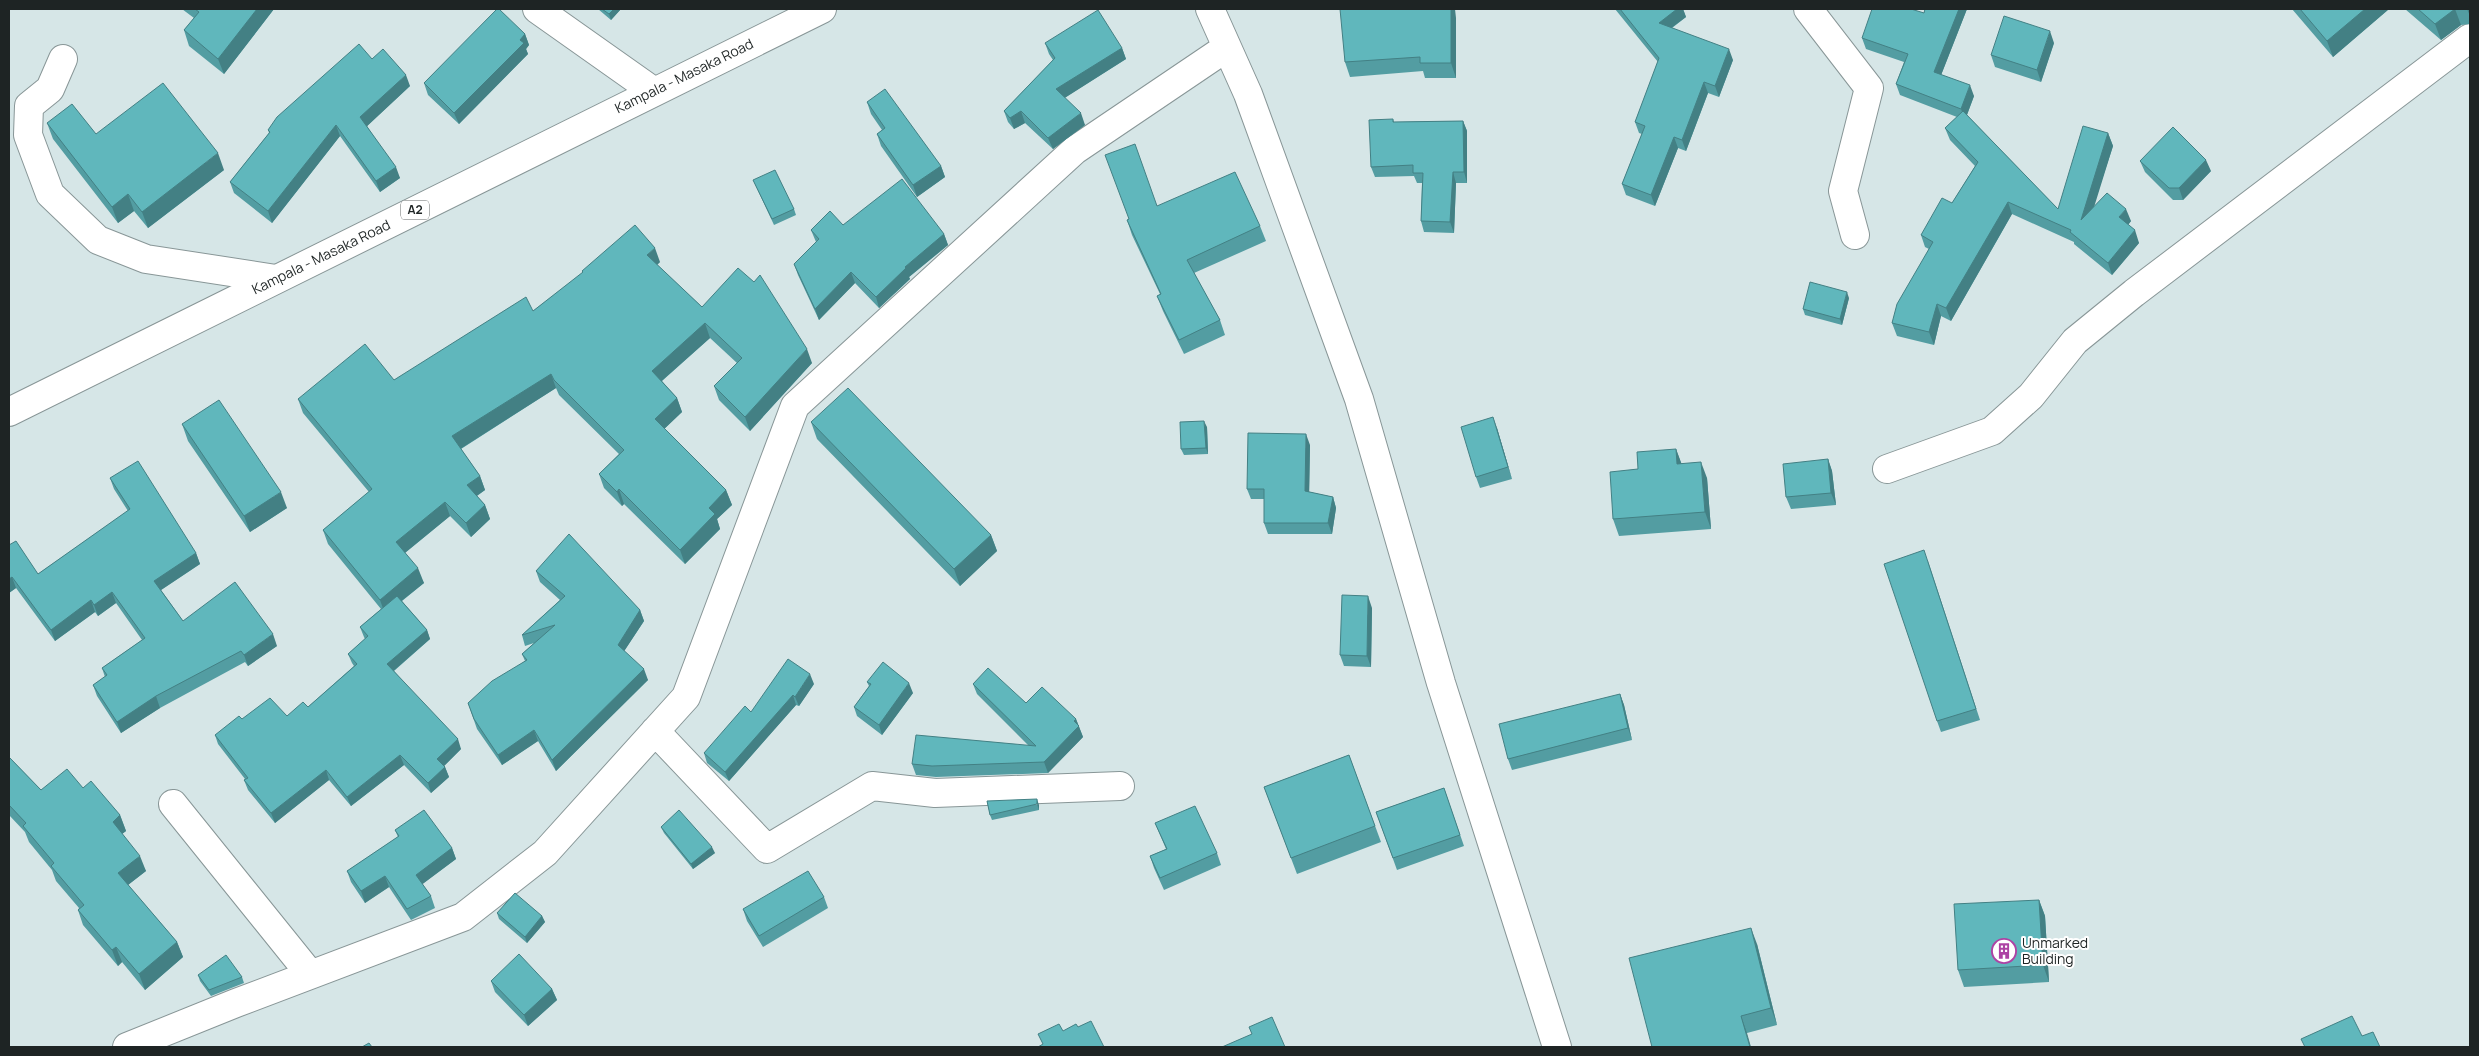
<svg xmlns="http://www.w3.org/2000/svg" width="2479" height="1056" font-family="Manrope,sans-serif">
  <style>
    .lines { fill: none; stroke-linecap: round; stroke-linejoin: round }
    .minor-casing { stroke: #889697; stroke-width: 30 }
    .major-casing { stroke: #889697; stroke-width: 30 }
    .minor { stroke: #fff; stroke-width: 28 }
    .major { stroke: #fff; stroke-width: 28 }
    .wall { fill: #539da2 }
    .shaded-wall { fill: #438084 }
    .building { fill: #60b7bc; stroke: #438084 }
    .labels { text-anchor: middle; stroke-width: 4; stroke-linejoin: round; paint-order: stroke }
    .shield { fill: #fff; stroke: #626666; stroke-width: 1 }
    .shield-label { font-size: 12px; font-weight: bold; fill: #1e2424 }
    .street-label { font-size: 14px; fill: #1e2424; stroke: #fff }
    .poi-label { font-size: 14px; fill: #1e2424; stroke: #fff; text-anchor: start }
  </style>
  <rect width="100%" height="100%" fill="#d6e6e7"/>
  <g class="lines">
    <defs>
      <path id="minor" d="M 537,9 L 653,91
        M 1210,9 L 1248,94 L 1359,399 L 1441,683 L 1557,1047
        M 1808,9 L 1869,88 L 1843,191 L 1855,235
        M 63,59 L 50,89 L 29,106 L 28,135 L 50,194 L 98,240 L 146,259 L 276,279
        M 1887,469 L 1992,431 L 2031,396 L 2075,341 L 2134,293 L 2470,38
        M 655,731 L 767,849 L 872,786 L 935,793 L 1120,786
        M 173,804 L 310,974
        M 127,1047 L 236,1003 L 463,917 L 545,853 L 686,697 L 795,406 L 1075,150 L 1226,48"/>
      <path id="major" d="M 9,412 L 822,9"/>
    </defs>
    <use href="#minor" class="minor-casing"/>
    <use href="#major" class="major-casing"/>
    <use href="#minor" class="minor"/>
    <use href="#major" class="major"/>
  </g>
  <path class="wall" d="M 182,9 L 274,9 L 224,74 L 189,46 L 184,30 L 194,18 Z
    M 598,9 L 621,9 L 611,20 Z
    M 1615,9 L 1683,9 L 1686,17 L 1672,28 L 1733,60 L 1719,97 L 1708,93 L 1686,151 L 1678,148 L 1655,206 L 1626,195 L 1622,184 L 1642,134 L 1639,133 L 1635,122 L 1658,62 Z
    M 1925,9 L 1967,9 L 1941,75 L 1974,96 L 1967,115 L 2058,209 L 2108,133 L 2113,146 L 2093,207 L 2131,221 L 2128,225 L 2139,243 L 2112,275 L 2074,244 L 2074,242 L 2012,214 L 1951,321 L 1941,316 L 1934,345 L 1897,336 L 1892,323 L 1929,249 L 1925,247 L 1921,235 L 1952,203 L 1975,166 L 1950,140 L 1945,128 L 1957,117 L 1900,95 L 1896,84 L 1904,62 L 1866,49 L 1862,38 L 1924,13 Z
    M 2292,9 L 2389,9 L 2333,57 Z
    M 2405,9 L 2470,9 L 2470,24 L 2461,25 L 2441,40 Z
    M 1456,18 L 1456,78 L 1425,78 L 1423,71 L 1350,77 L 1345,62 Z
    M 525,34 L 529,45 L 526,49 L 528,54 L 459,124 L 428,95 L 424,83 Z
    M 1045,43 L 1122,48 L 1126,59 L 1064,98 L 1085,125 L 1053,149 L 1025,123 L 1014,129 L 1008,122 L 1004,111 L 1053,60 L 1049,54 Z
    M 2054,43 L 2041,82 L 1995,67 L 1991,55 Z
    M 372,59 L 410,86 L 367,126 L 400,178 L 380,192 L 340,136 L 272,223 L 234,193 L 230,182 L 269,133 L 268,130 Z
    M 867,102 L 941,166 L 945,177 L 917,197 L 881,146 L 877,134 L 882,130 L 871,114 Z
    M 1393,119 L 1394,122 L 1463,121 L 1467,131 L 1467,183 L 1456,183 L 1454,233 L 1424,232 L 1421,221 L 1422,183 L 1417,183 L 1414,176 L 1375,177 L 1371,167 Z
    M 47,123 L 96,134 L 224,170 L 148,228 L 134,211 L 118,223 L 53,139 Z
    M 2140,161 L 2211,171 L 2183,200 L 2173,200 L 2145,172 Z
    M 753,180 L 794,209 L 796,215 L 774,225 Z
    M 1157,206 L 1260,226 L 1266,241 L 1194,273 L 1220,320 L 1225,335 L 1184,354 L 1163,311 L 1157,296 L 1160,294 L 1132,235 L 1127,220 Z
    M 843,225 L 944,234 L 948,245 L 909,277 L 910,279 L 879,308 L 855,283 L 819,320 L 798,275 L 794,264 L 816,242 L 811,230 Z
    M 660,262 L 657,265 L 702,307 L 812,363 L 750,431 L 719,400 L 714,386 L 737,363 L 710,338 L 662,381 L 677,398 L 682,412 L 664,429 L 726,490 L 732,505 L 717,519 L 720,529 L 685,564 L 624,504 L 622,506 L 604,488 L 599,474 L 619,454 L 559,395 L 556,388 L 461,449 L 480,476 L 485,490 L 477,496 L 485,505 L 490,519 L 471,537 L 450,516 L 405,553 L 424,583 L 402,601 L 427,630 L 430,639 L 394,671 L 461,749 L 444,766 L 445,767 L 449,777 L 431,793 L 404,765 L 351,806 L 329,780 L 275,823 L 248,790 L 244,780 L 245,779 L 218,744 L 215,735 L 242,719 L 287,716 L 308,707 L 354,666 L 352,663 L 348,654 L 365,639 L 364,637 L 360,627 L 381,609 L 328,544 L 323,530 L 369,492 L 303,413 L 298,399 L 394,380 L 533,311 L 583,273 L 582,271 Z
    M 1849,298 L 1842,325 L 1805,315 L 1803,309 Z
    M 811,422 L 991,535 L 997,551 L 960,586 L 817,439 Z
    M 182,424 L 287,508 L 250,532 L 188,441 Z
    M 1207,427 L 1208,454 L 1184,455 L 1181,449 Z
    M 1497,428 L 1512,479 L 1480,488 L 1476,477 Z
    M 1310,445 L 1309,492 L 1333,497 L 1336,508 L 1332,534 L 1268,534 L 1264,523 L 1264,499 L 1251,499 L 1247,489 Z
    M 1676,449 L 1681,463 L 1707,478 L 1711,529 L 1619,536 L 1613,519 L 1638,469 Z
    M 1828,459 L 1832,471 L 1836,505 L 1791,509 L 1786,497 Z
    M 110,478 L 196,553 L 200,564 L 161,590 L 183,621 L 277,646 L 248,666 L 245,662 L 160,708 L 121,733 L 97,696 L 93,685 L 105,677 L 102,668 L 142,640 L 116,603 L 98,616 L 95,612 L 55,641 L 16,588 L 9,593 L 9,545 L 38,574 L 128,511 L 114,489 Z
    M 1928,561 L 1980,720 L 1941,732 L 1937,721 Z
    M 536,571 L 640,610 L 644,621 L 624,651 L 648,680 L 556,771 L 538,741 L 502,765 L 477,729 L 468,703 L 525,661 L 522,654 L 534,643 L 525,646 L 522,635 L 560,600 L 540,582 Z
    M 1372,608 L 1371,667 L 1344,666 L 1340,655 Z
    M 867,682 L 913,693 L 882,735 L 857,716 L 854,707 L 869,686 Z
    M 814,684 L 799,706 L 796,705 L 729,781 L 707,763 L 704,753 L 751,712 Z
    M 973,684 L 1026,703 L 1076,719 L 1083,737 L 1048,773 L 936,777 L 916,775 L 912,764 L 1029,746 L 977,694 Z
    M 1620,694 L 1624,705 L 1632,740 L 1512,770 L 1508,759 Z
    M 1349,755 L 1381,842 L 1297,874 L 1264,787 Z
    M 9,757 L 41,790 L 83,788 L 120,815 L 126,831 L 122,834 L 146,871 L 128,885 L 177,942 L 183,957 L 145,990 L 122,962 L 118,966 L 83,925 L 78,910 L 79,908 L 56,881 L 52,870 L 29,842 L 25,832 L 9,815 Z
    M 1444,788 L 1464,846 L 1397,870 L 1376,812 Z
    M 987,801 L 1039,805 L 1039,810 L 992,820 L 990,815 Z
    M 1155,823 L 1217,853 L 1221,865 L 1164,890 L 1154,868 L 1150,856 L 1166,849 Z
    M 661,827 L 715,853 L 693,869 L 664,833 Z
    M 395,830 L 452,848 L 456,859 L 422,884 L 431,896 L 435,908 L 411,920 L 389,887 L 365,903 L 351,882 L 347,871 L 398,837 Z
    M 824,897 L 828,908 L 763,947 L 747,921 L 743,909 Z
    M 2039,900 L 2045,916 L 2049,982 L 1964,987 L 1958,970 Z
    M 497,913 L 542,916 L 545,922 L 527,943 L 499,919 Z
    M 1757,944 L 1777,1025 L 1747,1033 L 1652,1047 Z
    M 198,975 L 242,977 L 244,983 L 211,996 L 200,981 Z
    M 491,981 L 552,989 L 557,1000 L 528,1026 L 495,992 Z"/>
  <path class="shaded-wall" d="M 257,9 L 274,9 L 224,74 L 218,59 Z
    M 614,9 L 621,9 L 611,20 L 609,14 Z
    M 1451,9 L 1455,9 L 1456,18 L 1456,78 L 1451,63 Z
    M 1677,9 L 1683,9 L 1686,17 L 1663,34 L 1659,23 Z
    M 1959,9 L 1967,9 L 1938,83 L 1934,72 Z
    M 2365,9 L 2389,9 L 2333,57 L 2327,41 Z
    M 2455,9 L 2461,25 L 2441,40 L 2435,24 Z
    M 2467,9 L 2470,9 L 2470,16 Z
    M 2050,31 L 2054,43 L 2041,82 L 2037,70 Z
    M 525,34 L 529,45 L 526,49 L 528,54 L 459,124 L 454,113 Z
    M 1122,48 L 1126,59 L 1060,101 L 1056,89 Z
    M 1729,49 L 1733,60 L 1719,97 L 1715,86 Z
    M 406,75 L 410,86 L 364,129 L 360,117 Z
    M 1704,82 L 1708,93 L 1686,151 L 1682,140 Z
    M 1970,85 L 1974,96 L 1965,120 L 1961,109 Z
    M 1021,111 L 1025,123 L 1014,129 L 1010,118 Z
    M 1081,113 L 1085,125 L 1053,149 L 1048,138 Z
    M 1463,121 L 1467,131 L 1467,183 L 1464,172 Z
    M 336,125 L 340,136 L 272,223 L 268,211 Z
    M 2108,133 L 2113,146 L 2086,233 L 2081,220 Z
    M 1674,137 L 1678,148 L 1655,206 L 1651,195 Z
    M 218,153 L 224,170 L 148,228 L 142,212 Z
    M 2206,160 L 2211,171 L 2183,200 L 2179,188 Z
    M 941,166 L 945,177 L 917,197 L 913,185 Z
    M 396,167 L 400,178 L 380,192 L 376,181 Z
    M 1453,172 L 1456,183 L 1454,233 L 1450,222 Z
    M 128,194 L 134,211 L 118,223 L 112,207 Z
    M 2008,202 L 2012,214 L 1951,321 L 1946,308 Z
    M 2126,209 L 2131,221 L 2124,230 L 2119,217 Z
    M 2135,230 L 2139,243 L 2112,275 L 2108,263 Z
    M 944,234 L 948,245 L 909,277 L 910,279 L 879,308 L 876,297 L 905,267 Z
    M 655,248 L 660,262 L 652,269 L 647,255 Z
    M 851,272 L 855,283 L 819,320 L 815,309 Z
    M 1847,292 L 1849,298 L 1842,325 L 1840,319 Z
    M 1937,304 L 1941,316 L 1934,345 L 1929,332 Z
    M 705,323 L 710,338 L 657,385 L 652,371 Z
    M 807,349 L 812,363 L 750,431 L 745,417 Z
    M 551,374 L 556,388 L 457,451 L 452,436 Z
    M 677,398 L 682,412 L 660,433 L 655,419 Z
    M 1493,417 L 1497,428 L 1512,479 L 1508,467 Z
    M 1204,421 L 1207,427 L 1208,454 L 1206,448 Z
    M 1306,434 L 1310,445 L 1309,502 L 1305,491 Z
    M 1676,449 L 1682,465 L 1677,464 Z
    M 1828,459 L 1832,471 L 1836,505 L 1831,493 Z
    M 1701,462 L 1707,478 L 1711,529 L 1705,512 Z
    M 480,476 L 485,490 L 472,499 L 467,485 Z
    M 619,489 L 624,504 L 622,506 L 617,492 Z
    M 726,490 L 732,505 L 717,519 L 720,529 L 685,564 L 680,550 L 709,508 Z
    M 281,492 L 287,508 L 250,532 L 244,516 Z
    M 1333,497 L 1336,508 L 1332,534 L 1328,523 Z
    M 445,502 L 450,516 L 401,556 L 396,542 Z
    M 485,505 L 490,519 L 471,537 L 466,523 Z
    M 991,535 L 997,551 L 960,586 L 954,569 Z
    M 196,553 L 200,564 L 158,592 L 154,581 Z
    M 418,568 L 424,583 L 385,614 L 380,600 Z
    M 12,577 L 16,588 L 9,593 L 9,579 Z
    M 112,592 L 116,603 L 98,616 L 94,605 Z
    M 1368,596 L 1372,608 L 1371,667 L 1367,656 Z
    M 91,600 L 95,612 L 55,641 L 51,630 Z
    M 640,610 L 644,621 L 621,656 L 618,645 Z
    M 427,630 L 430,639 L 391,673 L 387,664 Z
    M 273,634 L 277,646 L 248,666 L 244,655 Z
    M 644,669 L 648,680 L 556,771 L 552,760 Z
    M 810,674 L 814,684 L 799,706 L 795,697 Z
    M 909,683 L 913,693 L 882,735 L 879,725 Z
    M 1620,694 L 1624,705 L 1632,740 L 1628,728 Z
    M 793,695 L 796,705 L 729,781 L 725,772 Z
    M 156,696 L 160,708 L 121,733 L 117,722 Z
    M 1076,719 L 1083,737 L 1048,773 L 1044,762 Z
    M 534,730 L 538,741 L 502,765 L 498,755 Z
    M 458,739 L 461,749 L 441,769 L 437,759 Z
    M 400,755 L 404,765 L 351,806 L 347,797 Z
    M 445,767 L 449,777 L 431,793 L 428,783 Z
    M 326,770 L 329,780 L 275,823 L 271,813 Z
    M 1037,799 L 1039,805 L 1039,810 L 1037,804 Z
    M 120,815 L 126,831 L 118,837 L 113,822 Z
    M 712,847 L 715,853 L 693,869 L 691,864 Z
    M 452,848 L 456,859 L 420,886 L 416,875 Z
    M 140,856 L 146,871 L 124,888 L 118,873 Z
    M 385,876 L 389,887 L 365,903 L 361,891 Z
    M 2039,900 L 2045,916 L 2049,982 L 2043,965 Z
    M 542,916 L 545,922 L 527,943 L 525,937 Z
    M 1751,928 L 1757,944 L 1777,1025 L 1771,1008 Z
    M 177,942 L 183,957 L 145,990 L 139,974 Z
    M 116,947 L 122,962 L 118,966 L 112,950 Z
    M 552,989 L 557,1000 L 528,1026 L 524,1015 Z
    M 1741,1016 L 1747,1033 L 1751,1047 L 1750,1047 Z"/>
  <path class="building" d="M 195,9 L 257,9 L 218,59 L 184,30 L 199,12 Z
    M 497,9 L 499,9 L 525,34 L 520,40 L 524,43 L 454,113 L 424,83 Z
    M 602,9 L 614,9 L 609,14 Z
    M 1340,9 L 1451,9 L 1451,63 L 1420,63 L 1420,57 L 1345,62 Z
    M 1620,9 L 1677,9 L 1659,23 L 1729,49 L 1715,86 L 1704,82 L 1682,140 L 1674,137 L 1651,195 L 1622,184 L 1645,126 L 1635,122 L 1659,58 Z
    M 1872,9 L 1911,9 L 1924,13 L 1925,9 L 1959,9 L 1934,72 L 1970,85 L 1961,109 L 1896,84 L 1908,54 L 1862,38 Z
    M 2300,9 L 2365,9 L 2327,41 Z
    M 2418,9 L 2455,9 L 2435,24 Z
    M 1098,10 L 1122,48 L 1056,89 L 1081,113 L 1048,138 L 1021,111 L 1010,118 L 1004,111 L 1055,58 L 1045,43 Z
    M 2004,16 L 2050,31 L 2037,70 L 1991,55 Z
    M 359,44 L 372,59 L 383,49 L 406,75 L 360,117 L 396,167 L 376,181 L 336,125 L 268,211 L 230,182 L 270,132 L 268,130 L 277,117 Z
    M 163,83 L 218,153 L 142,212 L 128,194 L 112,207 L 47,123 L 72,104 L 96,134 Z
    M 885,89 L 941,166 L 913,185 L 877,134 L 885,128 L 867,102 Z
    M 1963,111 L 2058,209 L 2083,126 L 2108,133 L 2081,220 L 2107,193 L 2126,209 L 2119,217 L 2135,230 L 2108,263 L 2070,232 L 2071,230 L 2008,202 L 1946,308 L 1937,304 L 1929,332 L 1892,323 L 1897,304 L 1933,242 L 1921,235 L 1942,198 L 1952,203 L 1978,162 L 1945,128 Z
    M 1393,119 L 1393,122 L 1463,121 L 1464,172 L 1453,172 L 1450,222 L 1421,221 L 1423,173 L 1413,173 L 1413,165 L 1371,167 L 1369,120 Z
    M 2173,127 L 2206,160 L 2179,188 L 2169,188 L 2140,161 Z
    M 1135,144 L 1157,206 L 1235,172 L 1260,226 L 1187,260 L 1220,320 L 1179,340 L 1157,296 L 1161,294 L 1127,220 L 1129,219 L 1105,155 Z
    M 775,170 L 794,209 L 772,219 L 753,180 Z
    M 902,179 L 944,234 L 905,267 L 906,268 L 876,297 L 851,272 L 815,309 L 794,264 L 819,239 L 811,230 L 830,211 L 843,225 Z
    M 635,225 L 655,248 L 647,255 L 702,307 L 738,268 L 754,282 L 760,275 L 807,349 L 745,417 L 714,386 L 742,358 L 705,323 L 652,371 L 677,398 L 655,419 L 726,490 L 709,508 L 715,514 L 680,550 L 619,489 L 617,492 L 599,474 L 624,450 L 554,380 L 551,374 L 452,436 L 480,476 L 467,485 L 485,505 L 466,523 L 445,502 L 396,542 L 418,568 L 380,600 L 323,530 L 372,489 L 298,399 L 365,344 L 394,380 L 526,297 L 533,311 L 583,272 L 582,271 Z
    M 1810,282 L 1847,292 L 1840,319 L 1803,309 Z
    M 848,388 L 991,535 L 954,569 L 811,422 Z
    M 219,400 L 281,492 L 244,516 L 182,424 Z
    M 1493,417 L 1508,467 L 1476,477 L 1461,427 Z
    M 1204,421 L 1206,448 L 1181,449 L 1180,422 Z
    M 1248,433 L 1306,434 L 1305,491 L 1333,497 L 1328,523 L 1264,523 L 1264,489 L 1247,489 Z
    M 1676,449 L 1677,464 L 1701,462 L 1705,512 L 1613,519 L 1610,472 L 1638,469 L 1637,452 Z
    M 1828,459 L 1831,493 L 1786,497 L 1783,464 Z
    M 138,461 L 196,553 L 154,581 L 183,621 L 235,582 L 273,634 L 244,655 L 241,651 L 156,696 L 117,722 L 93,685 L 107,675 L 102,668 L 145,638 L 112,592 L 94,605 L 91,600 L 51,630 L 12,577 L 9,579 L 9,545 L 16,541 L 38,574 L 130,509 L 110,478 Z
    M 569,534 L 640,610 L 618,645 L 644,669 L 552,760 L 534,730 L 498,755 L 474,719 L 468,703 L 492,681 L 527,660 L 522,654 L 555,625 L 522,635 L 565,596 L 536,571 Z
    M 1924,550 L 1976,709 L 1937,721 L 1884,564 Z
    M 1342,595 L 1368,596 L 1367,656 L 1340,655 Z
    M 397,596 L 427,630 L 387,664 L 458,739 L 437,759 L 445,767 L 428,783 L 400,755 L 347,797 L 326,770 L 271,813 L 244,780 L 248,778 L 215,735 L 239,716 L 242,719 L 270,698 L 287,716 L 303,702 L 308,707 L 357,664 L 348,654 L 368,636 L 360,627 Z
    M 788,659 L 810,674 L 795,697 L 793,695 L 725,772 L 704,753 L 745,706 L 751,712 Z
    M 883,662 L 909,683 L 879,725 L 854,707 L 871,684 L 867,682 Z
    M 988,668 L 1026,703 L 1042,687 L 1076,719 L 1074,721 L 1079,726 L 1044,762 L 932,766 L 912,764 L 916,735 L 1036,746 L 973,684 Z
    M 1620,694 L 1628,728 L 1508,759 L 1499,724 Z
    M 1349,755 L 1375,826 L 1291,858 L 1264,787 Z
    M 9,757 L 41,790 L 67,769 L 83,788 L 91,781 L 120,815 L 113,822 L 140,856 L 118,873 L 177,942 L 139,974 L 116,947 L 112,950 L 78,910 L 84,905 L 51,866 L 54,863 L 23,826 L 26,823 L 9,805 Z
    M 1444,788 L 1460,835 L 1393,858 L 1376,812 Z
    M 1037,799 L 1037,804 L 990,815 L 987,801 Z
    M 1195,806 L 1217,853 L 1160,878 L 1150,856 L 1167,849 L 1155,823 Z
    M 424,810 L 452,848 L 416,875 L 431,896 L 407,909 L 385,876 L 361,891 L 347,871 L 399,836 L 395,830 Z
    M 679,810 L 712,847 L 691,864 L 661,827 Z
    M 808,871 L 824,897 L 759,936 L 743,909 Z
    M 515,893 L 542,916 L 525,937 L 497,913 Z
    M 2039,900 L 2043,965 L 1958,970 L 1954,904 Z
    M 1751,928 L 1771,1008 L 1741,1016 L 1750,1047 L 1652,1047 L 1629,958 Z
    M 519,954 L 552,989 L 524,1015 L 491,981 Z
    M 226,955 L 242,977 L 209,990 L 198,975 Z
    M 2352,1016 L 2362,1036 L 2373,1032 L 2380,1047 L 2305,1047 L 2301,1039 Z
    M 1272,1017 L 1285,1047 L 1222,1047 L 1252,1034 L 1249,1027 Z
    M 1091,1021 L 1104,1047 L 1038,1047 L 1043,1044 L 1038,1034 L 1059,1024 L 1063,1031 L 1076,1024 L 1078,1027 Z
    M 369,1043 L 372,1047 L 362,1047 Z"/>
  <defs>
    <symbol id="building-ring" viewBox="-11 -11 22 22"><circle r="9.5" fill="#fff" stroke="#ad43a4" stroke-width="1.5"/><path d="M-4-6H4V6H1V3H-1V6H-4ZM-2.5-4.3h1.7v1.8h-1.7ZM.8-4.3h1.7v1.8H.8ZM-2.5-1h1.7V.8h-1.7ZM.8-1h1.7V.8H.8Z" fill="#ad43a4"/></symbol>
  </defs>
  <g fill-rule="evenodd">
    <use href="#building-ring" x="1990" y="937" width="28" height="28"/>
  </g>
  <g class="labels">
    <rect class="shield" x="401" y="200.5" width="28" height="19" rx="4"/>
    <g class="shield-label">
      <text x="415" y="214">A2</text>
    </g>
    <g class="street-label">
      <text transform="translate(684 76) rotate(-26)" y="5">Kampala - Masaka Road</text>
      <text transform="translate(321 257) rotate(-26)" y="5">Kampala - Masaka Road</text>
    </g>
    <g class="poi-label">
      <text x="2022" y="948">Unmarked<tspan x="2022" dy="16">Building</tspan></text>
    </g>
  </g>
  <rect width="2479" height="1056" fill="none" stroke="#1e2424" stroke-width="20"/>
</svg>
